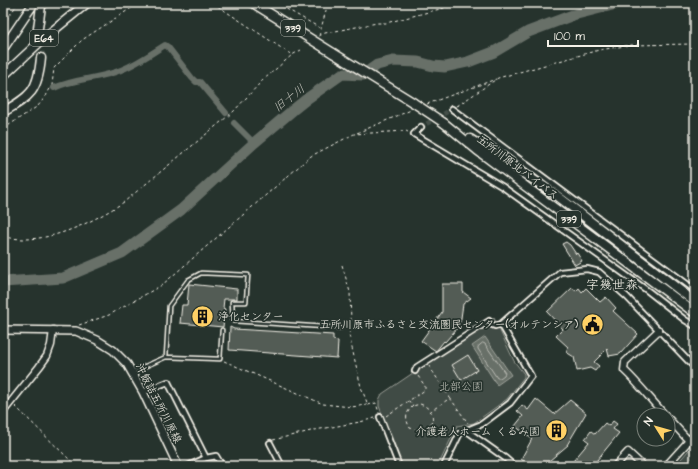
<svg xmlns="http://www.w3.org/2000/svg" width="698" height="469" font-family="'Architects Daughter','Klee One',sans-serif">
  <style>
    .green { fill: #414b45; stroke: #9a9e96 }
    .water { fill: #676f68; stroke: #9fa39b }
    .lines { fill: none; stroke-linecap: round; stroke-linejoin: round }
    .shore { stroke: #bcbdb5; stroke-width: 1 }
    .canal { stroke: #676f68; stroke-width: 6 }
    .river { stroke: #676f68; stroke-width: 11 }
    .building { fill: #525c55; stroke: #f4f1e8 }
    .minor-tunnel { stroke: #455049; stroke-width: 4.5; stroke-dasharray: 4.5 2; stroke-linecap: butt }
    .motorway-tunnel { stroke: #455049; stroke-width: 8; stroke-dasharray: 8 4; stroke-linecap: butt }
    .service-casing { stroke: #f4f1e8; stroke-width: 5.5 }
    .minor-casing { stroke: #f4f1e8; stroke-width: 8 }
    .tertiary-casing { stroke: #f4f1e8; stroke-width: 9 }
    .secondary-casing { stroke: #f4f1e8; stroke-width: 10 }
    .trunk-casing { stroke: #f4f1e8; stroke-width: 11 }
    .motorway-casing { stroke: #f4f1e8; stroke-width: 11 }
    .path { stroke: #f4f1e8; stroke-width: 1; stroke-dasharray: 3 3; stroke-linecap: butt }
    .service { stroke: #26332d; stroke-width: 2.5 }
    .minor { stroke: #26332d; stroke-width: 4.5 }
    .tertiary { stroke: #26332d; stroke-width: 6 }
    .secondary { stroke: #26332d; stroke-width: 7 }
    .trunk { stroke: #26332d; stroke-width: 8 }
    .motorway { stroke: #26332d; stroke-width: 8 }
    .trunk-bridge-casing { stroke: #f4f1e8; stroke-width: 11; stroke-linecap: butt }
    .trunk-bridge { stroke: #26332d; stroke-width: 8 }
    .labels { text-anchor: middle; stroke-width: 3.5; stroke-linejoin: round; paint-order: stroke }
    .shield { fill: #26332d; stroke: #b6b8b0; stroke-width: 1 }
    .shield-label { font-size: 10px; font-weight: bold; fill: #f4f1e8 }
    .street-label { font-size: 11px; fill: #f4f1e8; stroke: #26332d }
    .poi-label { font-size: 11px; fill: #f4f1e8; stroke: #26332d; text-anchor: end }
    .park-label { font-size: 11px; fill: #bebfb7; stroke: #26332d }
    .water-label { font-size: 12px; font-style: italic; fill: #bcbdb5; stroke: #26332d }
    .quarter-label { font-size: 13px; fill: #f4f1e8; stroke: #26332d }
  </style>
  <rect width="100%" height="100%" fill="#26332d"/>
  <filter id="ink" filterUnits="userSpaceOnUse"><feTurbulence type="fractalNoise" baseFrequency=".025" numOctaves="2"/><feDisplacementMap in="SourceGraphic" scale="8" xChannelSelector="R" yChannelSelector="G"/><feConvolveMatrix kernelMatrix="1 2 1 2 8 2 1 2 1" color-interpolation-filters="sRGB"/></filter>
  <g filter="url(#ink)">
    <path class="green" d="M 494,318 L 514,361 L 524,374 L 524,377 L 507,399 L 474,423 L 457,426 L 438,466 L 402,466 L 379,406 L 379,400 L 382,394 Z
      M 695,443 L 695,466 L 675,466 Z"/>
    <path class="water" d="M 485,337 L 511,375 L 497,385 L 472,346 Z"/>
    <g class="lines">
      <path class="shore" d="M 483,343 L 485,344 L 505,373 L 504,375 L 500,378 L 497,378 L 478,349 L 478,347 Z"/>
      <path class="canal" d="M 54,88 C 75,78 100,79 121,70 C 137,64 151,54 165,45 L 168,47 L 192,78 L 196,82 L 200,82 L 226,113
        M 234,123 L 254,143"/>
      <path class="river" d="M 3,282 L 63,278 L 122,253 L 181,210 L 254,143 L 293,110 L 308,98 L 342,74 L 363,75 L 377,65 L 393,61 L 418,62 L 433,66 L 445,67 L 468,62 L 494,52 L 528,32 L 573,15 L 620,3"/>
    </g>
    <path class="building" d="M 566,242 L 570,245 L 576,254 L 577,253 L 582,261 L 575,265 L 562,244 Z
      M 189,284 L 237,289 L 237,299 L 224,299 L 223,308 L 225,309 L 223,327 L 180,323 L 182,305 L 187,305 Z
      M 442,284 L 463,284 L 463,292 L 471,298 L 463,304 L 461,318 L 459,326 L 445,342 L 444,341 L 436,351 L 421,341 L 442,312 Z
      M 572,288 L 576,291 L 579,288 L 582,292 L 586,288 L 600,302 L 606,297 L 616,308 L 613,311 L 638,334 L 620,354 L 609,356 L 607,349 L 594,362 L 599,366 L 595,371 L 590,368 L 577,371 L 574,357 L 566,352 L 568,347 L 556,336 L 563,329 L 547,312 Z
      M 230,327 L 234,329 L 333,335 L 333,340 L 338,341 L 337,358 L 229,350 Z
      M 468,355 L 477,370 L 461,380 L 452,365 Z
      M 536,399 L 554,414 L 570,400 L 586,413 L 567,445 L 568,445 L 543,466 L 530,466 L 521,459 L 532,439 L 515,426 L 523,416 L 517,411 L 522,405 L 528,410 Z
      M 613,421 L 617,424 L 613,429 L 619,433 L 597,460 L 597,462 L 594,466 L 569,466 L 589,442 L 585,439 L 591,431 L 595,434 L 605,423 L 609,426 Z"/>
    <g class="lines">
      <path class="minor-tunnel" d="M 421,127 L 452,109"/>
      <path class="motorway-tunnel" d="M 38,28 L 41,58"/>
      <defs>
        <path id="service" d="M 166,357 L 220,359 L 222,330
          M 132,372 L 166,357 L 169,306 L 188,280 L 201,273 L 248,275 L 246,302 L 232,302 L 233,321 L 340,328"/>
        <path id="minor" d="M 452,109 L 695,290
          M 421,127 L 414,134 L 503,187 L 648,291 L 685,320 L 695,326
          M 415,371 L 417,367 L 489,321 L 490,324 L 495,326 L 501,324
          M 143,392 L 168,382 L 206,458
          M 380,417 L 399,466
          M 467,431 L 505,458 L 514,466
          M 270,443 L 282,466
          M 188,466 L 206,458 L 216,456 L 222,466
          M 444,466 L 460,433 L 482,424 L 510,403 L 531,376 L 501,324 L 560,272 L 587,269 L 599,272 L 627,297 L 695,368"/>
        <path id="tertiary" d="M 659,330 L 625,362 L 624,370 C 639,384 651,400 665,415
          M 3,412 L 39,367 L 47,356 L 51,345 L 53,330
          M 668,418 L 689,441
          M 615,466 L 628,452 L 643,466
          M 666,466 L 695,434"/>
        <path id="secondary" d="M 3,330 L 76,331 L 97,340 L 113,350 L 127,364 L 143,392 L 178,466"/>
        <path id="trunk" d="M 253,3 L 333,53
          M 444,123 L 477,150 L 695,313
          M 470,139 L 551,191 L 695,302"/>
        <path id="motorway" d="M 38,28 L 41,6 L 44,3
          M 3,49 L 34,3
          M 3,76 L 44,38 L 87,3
          M 3,112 C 31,96 38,91 41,58"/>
      </defs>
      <use href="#service" class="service-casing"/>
      <use href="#minor" class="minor-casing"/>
      <use href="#tertiary" class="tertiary-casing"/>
      <use href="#secondary" class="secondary-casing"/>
      <use href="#trunk" class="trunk-casing"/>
      <use href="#motorway" class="motorway-casing"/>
      <path class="path" d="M 213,3 L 292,55
        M 276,3 L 320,28
        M 3,25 L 18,3
        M 319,36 L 325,33 L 377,23 L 386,23 L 463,3
        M 319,36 L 328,3
        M 427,104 L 496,79
        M 457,106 L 498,78 L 599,50 L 631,45 L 695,44
        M 3,129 L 38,106 L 46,96 L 52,85 L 54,68 L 82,40 L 139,3
        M 357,133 L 411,110
        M 3,237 C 10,238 18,239 25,239 C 59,239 96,220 124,202 L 233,112 L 262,81 L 292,55 L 301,50
        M 342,265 L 350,292 L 351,321 L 349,335 L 361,387 L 368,405 L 376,403 L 379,413
        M 79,325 L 109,315 L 162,285 L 311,156 L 354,134 L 406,131 L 408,132
        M 224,361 L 323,404 L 351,407 L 367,405
        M 429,366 L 450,398 L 431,411
        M 3,395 L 7,398
        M 450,398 L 468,423
        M 409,401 L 413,406 C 405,413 405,419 410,428 L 421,431 C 437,426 436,409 420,404 L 413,406
        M 15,406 L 76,466
        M 386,416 L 425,390 L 425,386 L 418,376
        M 273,440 L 315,430 L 360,422 L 375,418"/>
      <use href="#service" class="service"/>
      <use href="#minor" class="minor"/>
      <use href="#tertiary" class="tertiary"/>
      <use href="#secondary" class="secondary"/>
      <use href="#trunk" class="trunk"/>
      <use href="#motorway" class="motorway"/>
      <defs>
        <path id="trunk-bridge" d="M 333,53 L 414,103 L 444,123"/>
      </defs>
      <use href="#trunk-bridge" class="trunk-bridge-casing"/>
      <use href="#trunk-bridge" class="trunk-bridge"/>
    </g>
  </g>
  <defs>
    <symbol id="building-disc" viewBox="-11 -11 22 22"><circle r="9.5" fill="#ffd166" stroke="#26332d"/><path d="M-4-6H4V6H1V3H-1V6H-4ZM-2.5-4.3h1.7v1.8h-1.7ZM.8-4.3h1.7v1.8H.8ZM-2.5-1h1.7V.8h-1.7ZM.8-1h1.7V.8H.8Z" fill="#111"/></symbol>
    <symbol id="civic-disc" viewBox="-11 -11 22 22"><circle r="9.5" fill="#ffd166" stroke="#26332d"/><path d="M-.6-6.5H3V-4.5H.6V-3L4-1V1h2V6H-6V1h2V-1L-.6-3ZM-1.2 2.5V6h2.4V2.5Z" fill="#111"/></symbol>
  </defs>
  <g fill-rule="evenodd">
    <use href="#building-disc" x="190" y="304" width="25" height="25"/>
    <use href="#civic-disc" x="580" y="312" width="25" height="25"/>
    <use href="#building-disc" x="544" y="418" width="25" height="25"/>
  </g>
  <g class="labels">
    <g class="shield">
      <rect x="281" y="20" width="24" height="16" rx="3"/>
      <rect x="30" y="30" width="28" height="16" rx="3"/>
      <rect x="557" y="211" width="24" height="16" rx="3"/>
    </g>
    <g class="shield-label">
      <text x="293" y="32">339</text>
      <text x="44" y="42">E64</text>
      <text x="569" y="223">339</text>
    </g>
    <g class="street-label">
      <text transform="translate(518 167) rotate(37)" y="4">五所川原北バイパス</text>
      <text transform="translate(159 403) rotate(63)" y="4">沖飯詰五所川原線</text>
    </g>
    <g class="poi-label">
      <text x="218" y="320" text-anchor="start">浄化センター</text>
      <text x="578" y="328">五所川原市ふるさと交流圏民センター(オルテンシア)</text>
      <text x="540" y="435">介護老人ホーム くるみ園</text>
    </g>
    <g class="park-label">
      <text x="461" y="390">北部公園</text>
    </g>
    <g class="water-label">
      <text transform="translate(289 98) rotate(-38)" y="4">旧十川</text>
    </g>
    <g class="quarter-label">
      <text x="612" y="289">字幾世森</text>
    </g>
  </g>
  <rect width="698" height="469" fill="none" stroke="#26332d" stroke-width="16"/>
  <rect x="8" y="8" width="682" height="453" fill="none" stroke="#f4f1e8" stroke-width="1.5" filter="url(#ink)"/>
  <g transform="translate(656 427) rotate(307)"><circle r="19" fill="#26332d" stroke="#787f78"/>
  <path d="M0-3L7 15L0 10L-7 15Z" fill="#ffd166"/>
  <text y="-6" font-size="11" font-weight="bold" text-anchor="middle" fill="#f4f1e8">N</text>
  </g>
  <path d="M548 40v6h90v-6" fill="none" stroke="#f4f1e8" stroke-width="2"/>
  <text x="554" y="40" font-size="12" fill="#f4f1e8" stroke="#26332d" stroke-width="3" paint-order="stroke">100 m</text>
</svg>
